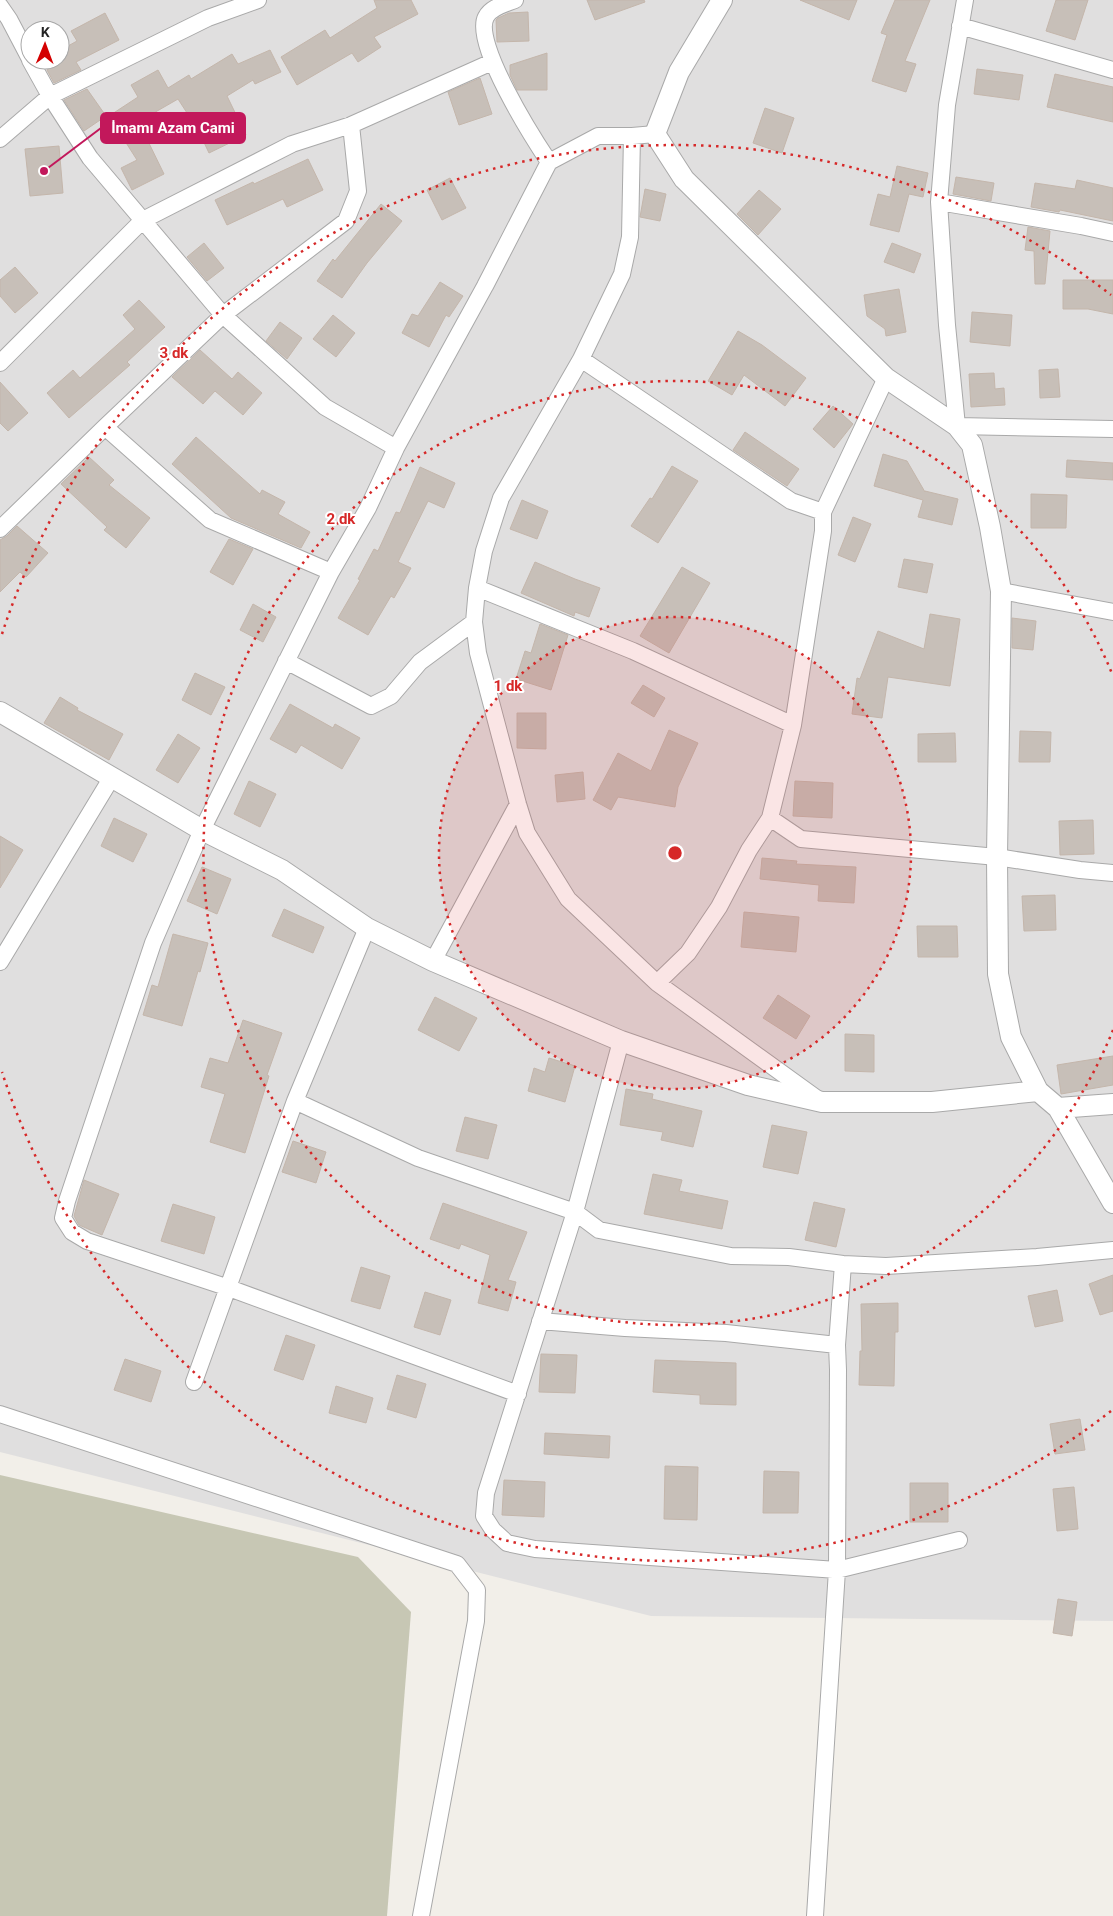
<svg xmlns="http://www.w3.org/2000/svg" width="1113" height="1916" font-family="Roboto,sans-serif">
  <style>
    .residential { fill: #e0dfdf; fill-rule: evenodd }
    .construction { fill: #c7c7b4 }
    .building { fill: #c7bfb8; stroke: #c4b6ab }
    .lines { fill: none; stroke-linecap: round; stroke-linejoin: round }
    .minor-casing { stroke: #a9a9a9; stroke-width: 18 }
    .tertiary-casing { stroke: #a9a9a9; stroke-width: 22 }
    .minor { stroke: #fff; stroke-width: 16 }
    .tertiary { stroke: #fff; stroke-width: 20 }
    .ring { fill: none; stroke: #d62828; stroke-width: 2.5; stroke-dasharray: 2.5 5 }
    .centre { fill: #d62828; stroke: #fff; stroke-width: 2.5 }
    .ring-label { font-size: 15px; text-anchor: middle; font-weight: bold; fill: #d62828; stroke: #fff; stroke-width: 4; stroke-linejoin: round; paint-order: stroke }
    .leader { fill: none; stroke: #c2185b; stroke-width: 2 }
    .callout-dot { fill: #c2185b; stroke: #fff; stroke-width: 2 }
    .callout { fill: #c2185b; stroke: #c2185b; stroke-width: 2 }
    .callout-label { font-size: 15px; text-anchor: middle; font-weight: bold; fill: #fff }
  </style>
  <rect width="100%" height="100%" fill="#f2efe9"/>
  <path class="residential" d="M 0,0 L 1113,0 L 1113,1621 L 651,1616 L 0,1452 ZM 30,30 L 60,30 L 60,60 L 30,60 Z"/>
  <path class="construction" d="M 0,1475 L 358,1557 L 411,1612 L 387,1916 L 0,1916 Z"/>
  <path class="building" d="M 374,0 L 411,0 L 418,14 L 374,37 L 381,47 L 358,62 L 352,53 L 297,85 L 281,57 L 325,30 L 330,38 L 377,8 Z
    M 587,0 L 644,0 L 645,2 L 595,20 Z
    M 800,0 L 857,0 L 849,20 Z
    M 895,0 L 930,0 L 905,61 L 916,64 L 906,92 L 872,81 L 887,35 L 881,33 Z
    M 1056,0 L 1088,0 L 1075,40 L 1046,31 Z
    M 528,12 L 529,41 L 497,42 L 496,20 L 498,18 L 509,13 Z
    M 105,13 L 119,40 L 76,62 L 81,70 L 54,83 L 47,70 L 51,67 L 48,60 L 60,60 L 60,33 L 68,46 L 77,41 L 71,31 Z
    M 270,50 L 281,72 L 255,84 L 253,80 L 227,96 L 246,135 L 209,153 L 191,115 L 189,116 L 178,99 L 145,118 L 151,128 L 144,133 L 164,174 L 132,190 L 121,168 L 137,160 L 109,116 L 138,97 L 131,85 L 158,70 L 168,88 L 189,75 L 191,79 L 232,54 L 238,64 Z
    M 547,53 L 547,90 L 517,90 L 510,75 L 510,65 Z
    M 977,69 L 1023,75 L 1019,100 L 974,94 Z
    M 1055,74 L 1113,87 L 1113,122 L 1047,107 Z
    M 480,78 L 492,114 L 459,125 L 448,92 Z
    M 87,89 L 106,116 L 84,131 L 64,100 Z
    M 765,108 L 794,118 L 782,153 L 753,143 Z
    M 59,146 L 63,193 L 30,196 L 25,149 Z
    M 308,159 L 323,190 L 287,207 L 283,199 L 227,225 L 215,200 L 253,182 L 254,184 Z
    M 897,166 L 928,173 L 923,197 L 909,194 L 899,232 L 870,225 L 878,194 L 890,197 Z
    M 956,177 L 994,183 L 991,201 L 953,194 Z
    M 450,178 L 466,208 L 442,220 L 427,190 Z
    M 1077,180 L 1113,188 L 1113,221 L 1060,210 L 1059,212 L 1031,207 L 1035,183 L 1075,189 Z
    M 645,189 L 666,194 L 660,221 L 640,217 Z
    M 759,190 L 781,209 L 758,235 L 737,214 Z
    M 381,204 L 402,221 L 367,263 L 342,298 L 317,281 L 333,259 L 335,261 Z
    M 1028,227 L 1050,231 L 1045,284 L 1035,284 L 1034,251 L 1025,250 Z
    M 204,243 L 224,268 L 207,281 L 187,257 Z
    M 892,243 L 921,254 L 914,273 L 884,262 Z
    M 15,267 L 38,293 L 15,313 L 0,296 L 0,280 Z
    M 1063,280 L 1113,280 L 1113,314 L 1088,309 L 1063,309 Z
    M 440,282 L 463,296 L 449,317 L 446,315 L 429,347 L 402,333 L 412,314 L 418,316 Z
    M 899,289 L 906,332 L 886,336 L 885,329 L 867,316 L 864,295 Z
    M 139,300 L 165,327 L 127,362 L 130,365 L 69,418 L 47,393 L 73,370 L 80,378 L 135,329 L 123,315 Z
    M 972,312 L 1012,315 L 1010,346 L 970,342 Z
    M 333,315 L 355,333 L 336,357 L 313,339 Z
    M 280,322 L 302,338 L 287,359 L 266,341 Z
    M 738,331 L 762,345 L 806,378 L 785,406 L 744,375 L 732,395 L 708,381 Z
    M 200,350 L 232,379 L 238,372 L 262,393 L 243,415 L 215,391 L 203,404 L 172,377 Z
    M 1058,369 L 1060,397 L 1040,398 L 1039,370 Z
    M 994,373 L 995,389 L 1004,388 L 1005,405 L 971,407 L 969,374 Z
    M 0,382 L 28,413 L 8,431 L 0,423 Z
    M 833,406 L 853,424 L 834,448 L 813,429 Z
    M 745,432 L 799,469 L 787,486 L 733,450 Z
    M 196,437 L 260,494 L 262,490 L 285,502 L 278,514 L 310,532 L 301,548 L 231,518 L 172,464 Z
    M 883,454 L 907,461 L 925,492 L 925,491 L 958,499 L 952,525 L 918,517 L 923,500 L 874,486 Z
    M 89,457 L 114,480 L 109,485 L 150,518 L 126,548 L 104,530 L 107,527 L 61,484 Z
    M 1067,460 L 1113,463 L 1113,480 L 1066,477 Z
    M 672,466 L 698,481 L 658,543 L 631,526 L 650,498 L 652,499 Z
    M 420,467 L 455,483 L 444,508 L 428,501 L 398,562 L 411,568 L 394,598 L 391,596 L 368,635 L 338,618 L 360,580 L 358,579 L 374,549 L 378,551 L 396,512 L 400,513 Z
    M 1031,494 L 1067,495 L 1066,528 L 1031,528 Z
    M 522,500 L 548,511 L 537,539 L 510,529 Z
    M 853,517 L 871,524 L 855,562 L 838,555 Z
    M 17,526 L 48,553 L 26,577 L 20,572 L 0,592 L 0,540 L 7,536 Z
    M 229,539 L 253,549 L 233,585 L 210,572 Z
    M 904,559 L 933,564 L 927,593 L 898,587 Z
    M 535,562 L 575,579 L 600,588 L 589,617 L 575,612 L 574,616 L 521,593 Z
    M 682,567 L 710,583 L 669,653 L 640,636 Z
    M 253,604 L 276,617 L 263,642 L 240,630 Z
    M 930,614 L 960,619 L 950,686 L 888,677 L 882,718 L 852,714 L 857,678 L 860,679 L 878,631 L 924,649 Z
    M 1012,618 L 1036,621 L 1033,650 L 1012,648 Z
    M 540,624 L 568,635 L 551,690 L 516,679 L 525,651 L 531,653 Z
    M 195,673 L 225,687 L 211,715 L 182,700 Z
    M 643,685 L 665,698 L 654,717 L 631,703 Z
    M 60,697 L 78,708 L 77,710 L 123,734 L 109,760 L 44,723 Z
    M 290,704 L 333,728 L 335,724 L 360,738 L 342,769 L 301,745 L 296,753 L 270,739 Z
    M 517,713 L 546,713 L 546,749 L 517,748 Z
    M 669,730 L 698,743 L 678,787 L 675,807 L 618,797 L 611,810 L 593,800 L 618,753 L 651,771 Z
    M 1020,731 L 1051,732 L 1050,762 L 1019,762 Z
    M 955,733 L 956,762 L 918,762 L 918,734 Z
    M 178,734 L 200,748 L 178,783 L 156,770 Z
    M 583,772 L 585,799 L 557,802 L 555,775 Z
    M 249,781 L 276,794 L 260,827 L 234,814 Z
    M 795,781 L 833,783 L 832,818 L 793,816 Z
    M 114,818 L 147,834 L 133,862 L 101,846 Z
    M 1093,820 L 1094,854 L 1060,855 L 1059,821 Z
    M 0,836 L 23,850 L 0,888 Z
    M 762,858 L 797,861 L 796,864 L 856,867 L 854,903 L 818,901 L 819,885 L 760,879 Z
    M 202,867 L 231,879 L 217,914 L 187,901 Z
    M 1055,895 L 1056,930 L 1024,931 L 1022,896 Z
    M 284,909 L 324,927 L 313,953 L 272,936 Z
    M 744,912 L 799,917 L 796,952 L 741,947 Z
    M 917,926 L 957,926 L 958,957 L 918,957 Z
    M 173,934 L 208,943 L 200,972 L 198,971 L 182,1026 L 143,1015 L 152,985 L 158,987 Z
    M 778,995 L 810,1016 L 796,1039 L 763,1018 Z
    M 435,997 L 477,1018 L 459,1051 L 418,1030 Z
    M 243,1020 L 282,1033 L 267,1075 L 269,1076 L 245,1153 L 210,1142 L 225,1094 L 201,1087 L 210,1058 L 228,1063 Z
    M 845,1034 L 874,1035 L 874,1072 L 845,1071 Z
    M 1113,1056 L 1113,1085 L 1061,1094 L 1057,1065 Z
    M 549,1058 L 575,1066 L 565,1102 L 528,1091 L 534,1068 L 545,1072 Z
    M 626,1089 L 653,1094 L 652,1099 L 702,1111 L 693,1147 L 661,1140 L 663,1132 L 620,1125 Z
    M 465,1117 L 497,1125 L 488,1159 L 456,1151 Z
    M 772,1125 L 807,1132 L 798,1174 L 763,1167 Z
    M 293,1141 L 326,1152 L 316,1183 L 282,1172 Z
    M 653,1174 L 682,1180 L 679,1191 L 728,1201 L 722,1229 L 644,1214 Z
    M 84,1180 L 119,1194 L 102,1235 L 79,1225 L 74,1216 Z
    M 814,1202 L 845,1209 L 836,1247 L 805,1240 Z
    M 443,1203 L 527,1232 L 508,1280 L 516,1282 L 508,1311 L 478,1303 L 490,1255 L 461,1244 L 459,1249 L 430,1239 Z
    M 173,1204 L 215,1217 L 204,1254 L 161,1241 Z
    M 361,1267 L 390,1276 L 380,1309 L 351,1301 Z
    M 1113,1275 L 1113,1311 L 1100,1315 L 1089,1284 Z
    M 1057,1290 L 1063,1321 L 1035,1327 L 1028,1296 Z
    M 425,1292 L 451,1300 L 440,1335 L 414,1327 Z
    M 898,1303 L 898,1332 L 895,1332 L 894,1386 L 859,1385 L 860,1351 L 862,1351 L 861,1304 Z
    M 286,1335 L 315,1345 L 303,1380 L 274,1370 Z
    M 541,1354 L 577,1355 L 575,1393 L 539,1392 Z
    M 125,1359 L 161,1371 L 151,1402 L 114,1390 Z
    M 655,1360 L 736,1363 L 736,1405 L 700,1404 L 700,1395 L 653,1392 Z
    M 397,1375 L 426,1384 L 416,1418 L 387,1409 Z
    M 336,1386 L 373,1398 L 366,1423 L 329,1413 Z
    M 1080,1419 L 1085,1450 L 1055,1454 L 1050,1424 Z
    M 545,1433 L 610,1436 L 609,1458 L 544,1454 Z
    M 665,1466 L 698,1467 L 697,1520 L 664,1519 Z
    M 764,1471 L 799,1472 L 798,1513 L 763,1513 Z
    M 504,1480 L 545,1482 L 544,1517 L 502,1515 Z
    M 910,1483 L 948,1483 L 948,1522 L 910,1522 Z
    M 1074,1487 L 1078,1529 L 1057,1531 L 1053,1489 Z
    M 1058,1599 L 1077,1602 L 1072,1636 L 1053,1633 Z"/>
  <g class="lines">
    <defs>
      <path id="minor" d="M 515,0 C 505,4 491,7 486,17 C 472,42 533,138 549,162
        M 965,0 L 947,105 L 939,202 L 947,325 L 957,426 L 1113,429
        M 0,6 L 9,19 L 30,59
        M 960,26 L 1113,70
        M 30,60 L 50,96 L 90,158 L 223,315 L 325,407 L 396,448
        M 632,136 L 630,237 L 622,274 L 581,359 L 501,498 L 484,551 L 477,588 L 474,622 L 478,653 L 518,804 L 527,833 L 568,899 L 657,983 L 688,953 L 719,907 L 749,850 L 770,818 L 801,839 L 997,857 L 1080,870 L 1113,873
        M 0,139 L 50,96 L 208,18 L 258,0
        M 939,202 L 1081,226 L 1113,233
        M 581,359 L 791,501 L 823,512
        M 0,363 L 143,220 L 292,144 L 351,125 L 492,62
        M 105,427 L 210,520 L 331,572
        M 0,529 L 105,427 L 223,315 L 346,221 L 358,191 L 351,125
        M 477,588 L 633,651 L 793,725
        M 1001,591 L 1113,612
        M 286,661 L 371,706 L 391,696 L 420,662 L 474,622
        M 770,818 L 793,725 L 823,531 L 823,512 L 886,378
        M 433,961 L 518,804
        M 0,962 L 112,777
        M 657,983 L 819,1100
        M 621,1041 L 575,1212 L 486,1493 L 484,1516 L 493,1530 L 507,1543 L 535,1549 L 837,1570 L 959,1540
        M 295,1101 L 418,1158 L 575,1212 L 599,1230 L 731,1256 L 789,1257 L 843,1264 L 886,1266 L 1037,1257 L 1113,1250
        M 540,1321 L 625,1328 L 726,1333 L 837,1345 L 838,1370 L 837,1570 L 815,1916
        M 837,1345 L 843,1264
        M 194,1382 L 295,1101 L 367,928
        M 518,1394 L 229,1288 L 87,1241 L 72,1232 L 63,1218 L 67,1201 L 153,943 L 202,830 L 331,572 L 368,508 L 396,448 L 485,286 L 549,162 L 598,136 L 632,136 L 655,134
        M 0,1414 L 457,1564 L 477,1590 L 476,1621 L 421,1916"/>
      <path id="tertiary" d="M 722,0 L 679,72 L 655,134 L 684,179 L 886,378 L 957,426 L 972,445 L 990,527 L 1001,591 L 997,857 L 998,974 L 1011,1037 L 1038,1091 L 1058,1108 L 1113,1203
        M 0,712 L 202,830 L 282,870 L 367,928 L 433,961 L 621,1041 L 748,1085 L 822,1102 L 932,1102 L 1038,1091
        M 1058,1108 L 1113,1104"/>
    </defs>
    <use href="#minor" class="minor-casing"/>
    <use href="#tertiary" class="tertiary-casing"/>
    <use href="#minor" class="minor"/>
    <use href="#tertiary" class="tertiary"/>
  </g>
  <circle cx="675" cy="853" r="236" fill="#d62828" fill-opacity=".12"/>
  <g class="ring">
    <circle cx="675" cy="853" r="236"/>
    <path d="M1113 1030A472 472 0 1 1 1113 676"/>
    <path d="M1111 1411A708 708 0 0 1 2 1072M2 634A708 708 0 0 1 1111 295"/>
  </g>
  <circle cx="675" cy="853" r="8" class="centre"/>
  <g class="ring-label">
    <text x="174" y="358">3 dk</text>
    <text x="341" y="524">2 dk</text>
    <text x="508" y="691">1 dk</text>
  </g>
  <path class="leader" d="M44 171L101 128"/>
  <circle class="callout-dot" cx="44" cy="171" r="5"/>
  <rect class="callout" x="101" y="113" width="144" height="30" rx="5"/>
  <g class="callout-label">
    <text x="173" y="133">İmamı Azam Cami</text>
  </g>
  <g transform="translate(45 45) rotate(1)"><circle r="24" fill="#ffffff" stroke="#a7a7a7"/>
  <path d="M0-4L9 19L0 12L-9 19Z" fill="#d40000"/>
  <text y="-8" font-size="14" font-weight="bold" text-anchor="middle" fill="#222222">K</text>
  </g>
</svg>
